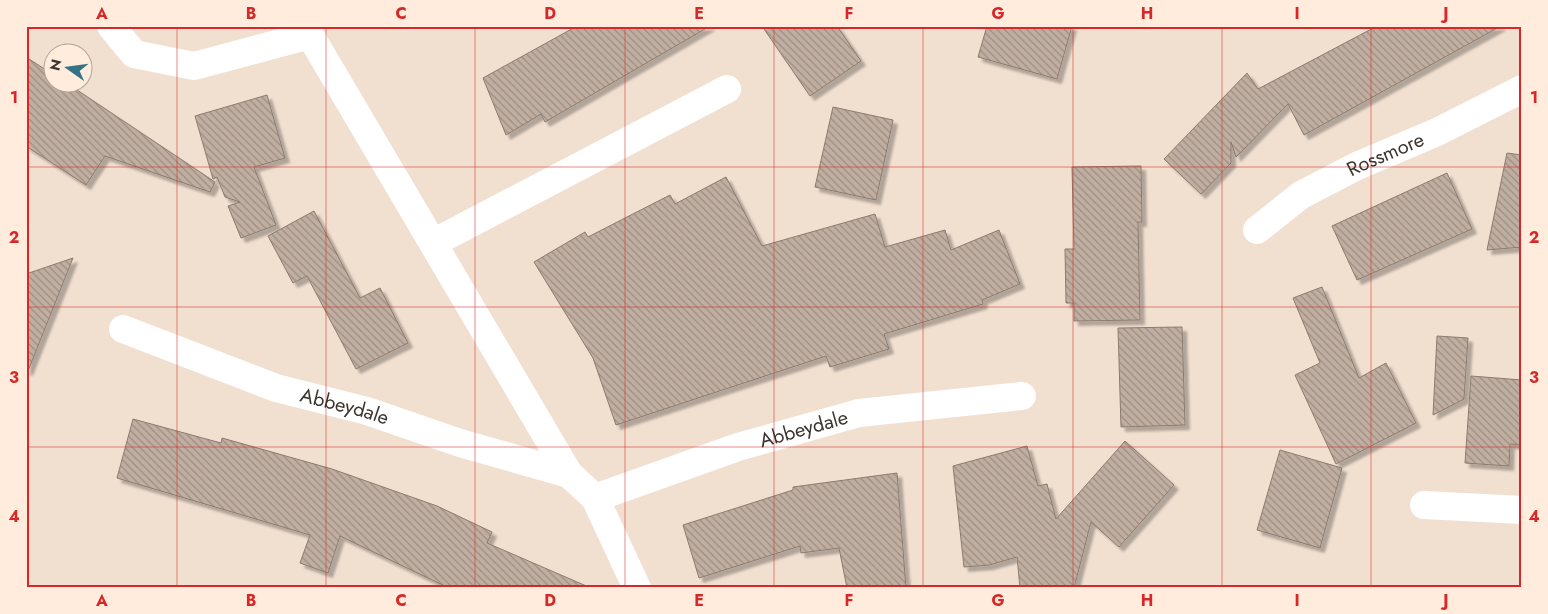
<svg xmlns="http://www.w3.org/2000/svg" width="1548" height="614" font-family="Jost,sans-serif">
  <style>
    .building { fill: url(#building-back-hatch); stroke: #8c7b6e; filter: url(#shadow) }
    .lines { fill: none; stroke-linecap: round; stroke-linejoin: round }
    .street { stroke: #fff; stroke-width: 28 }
    .grid { fill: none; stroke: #d62828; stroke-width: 1; stroke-opacity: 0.55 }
    .labels { text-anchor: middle; stroke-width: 4.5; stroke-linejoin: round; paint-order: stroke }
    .street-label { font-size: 20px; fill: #3c352f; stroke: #ffecdd }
    .neatline { fill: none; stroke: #d62828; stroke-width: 2 }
    .grid-label { font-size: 16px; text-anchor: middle; font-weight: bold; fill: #d62828 }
  </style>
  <defs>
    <pattern id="building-back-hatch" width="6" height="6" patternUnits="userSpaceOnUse" patternTransform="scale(1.25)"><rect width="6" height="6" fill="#c0aea0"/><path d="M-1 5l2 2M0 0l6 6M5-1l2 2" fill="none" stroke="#9d8e83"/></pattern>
    <filter id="shadow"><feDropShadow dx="4.5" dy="4.5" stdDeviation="1" flood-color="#0004"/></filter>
  </defs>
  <rect width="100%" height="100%" fill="#f1dfd0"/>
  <path class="building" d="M 577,26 L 710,26 L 545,122 L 541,114 L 506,135 L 483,78 Z
    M 762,26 L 837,26 L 861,61 L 810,96 Z
    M 987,26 L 1072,26 L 1057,79 L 978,57 Z
    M 1377,26 L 1501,26 L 1304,135 L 1288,104 L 1236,157 L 1231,142 L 1231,163 L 1201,194 L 1164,159 L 1247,73 L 1258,89 Z
    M 26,57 L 52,74 L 52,82 L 65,82 L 215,182 L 210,192 L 105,156 L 86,185 L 26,146 Z
    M 267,95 L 285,158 L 254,167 L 276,225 L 241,238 L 228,206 L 240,202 L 225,197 L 217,177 L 213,179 L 195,116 Z
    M 833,107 L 893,120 L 876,200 L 815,187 Z
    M 1507,153 L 1522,155 L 1522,247 L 1487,250 Z
    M 1141,166 L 1142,222 L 1138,222 L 1140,320 L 1074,321 L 1074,303 L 1066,303 L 1065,249 L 1074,249 L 1072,167 Z
    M 1447,173 L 1472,229 L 1357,280 L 1332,226 Z
    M 726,177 L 762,246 L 875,214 L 885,247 L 945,230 L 951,250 L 999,230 L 1020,284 L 982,300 L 983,304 L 884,334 L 889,349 L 830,367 L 826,356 L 616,425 L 593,358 L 534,262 L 585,232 L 588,237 L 670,195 L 675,204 Z
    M 314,211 L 360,298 L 380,288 L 408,343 L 356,369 L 307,276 L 293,283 L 268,236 Z
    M 73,258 L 28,371 L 26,370 L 26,274 Z
    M 1322,287 L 1359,378 L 1386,363 L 1416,423 L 1336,464 L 1295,375 L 1320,363 L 1293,298 Z
    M 1182,327 L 1185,425 L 1121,427 L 1118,328 Z
    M 1437,336 L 1468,338 L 1464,399 L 1433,415 Z
    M 1471,376 L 1522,380 L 1522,445 L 1510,444 L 1509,466 L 1465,463 Z
    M 133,419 L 221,443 L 222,438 L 332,469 L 437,506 L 492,532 L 487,543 L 591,588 L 449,588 L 340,536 L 328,573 L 300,563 L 310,535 L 117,478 Z
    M 1125,441 L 1174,485 L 1119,547 L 1091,522 L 1074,588 L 1020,588 L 1017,557 L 989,565 L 964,567 L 953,466 L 1027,446 L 1038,486 L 1047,484 L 1056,519 Z
    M 1280,450 L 1342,468 L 1320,548 L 1257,530 Z
    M 897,473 L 906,588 L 847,588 L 839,548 L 801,553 L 800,546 L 699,578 L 683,525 L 793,490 L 793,487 Z"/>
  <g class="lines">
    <g class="street">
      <path d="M 111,26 L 134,54 L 194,66 L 310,35"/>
      <path d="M 307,26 L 310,35 L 569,474 L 595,498 L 637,588"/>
      <path id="s1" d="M 1257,230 L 1301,195 L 1357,166 L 1437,132 L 1522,89"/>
      <path d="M 433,243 L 727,89"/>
      <path id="s2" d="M 123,329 L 276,388 L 367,411 L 460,443 L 569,474"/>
      <path id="s3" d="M 595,498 L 738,447 L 859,413 L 1022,396"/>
      <path d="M 1424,505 L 1522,510"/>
    </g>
  </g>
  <path class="grid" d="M 177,26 L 177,588M 326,26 L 326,588M 475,26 L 475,588M 625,26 L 625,588M 774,26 L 774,588M 923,26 L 923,588M 1073,26 L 1073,588M 1222,26 L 1222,588M 1371,26 L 1371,588M 26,167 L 1522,167M 26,307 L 1522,307M 26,447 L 1522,447"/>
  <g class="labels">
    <g class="street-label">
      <text dy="7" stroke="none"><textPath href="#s1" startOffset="150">Rossmore</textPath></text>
      <text dy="7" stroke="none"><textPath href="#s2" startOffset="235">Abbeydale</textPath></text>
      <text dy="7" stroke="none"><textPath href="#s3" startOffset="220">Abbeydale</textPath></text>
    </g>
  </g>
  <rect width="1548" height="614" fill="none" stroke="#ffecdd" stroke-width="55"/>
  <g transform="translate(68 68) rotate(284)"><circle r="24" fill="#ffecdd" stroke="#b1a397"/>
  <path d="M0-4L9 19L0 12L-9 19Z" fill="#337387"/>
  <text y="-8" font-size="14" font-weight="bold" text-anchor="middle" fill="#3c352f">N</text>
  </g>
  <rect x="28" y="28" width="1492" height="558" class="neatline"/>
  <g class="grid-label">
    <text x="102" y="19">A</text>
    <text x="251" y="19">B</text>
    <text x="401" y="19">C</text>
    <text x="550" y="19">D</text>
    <text x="699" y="19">E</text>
    <text x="849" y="19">F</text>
    <text x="998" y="19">G</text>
    <text x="1147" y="19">H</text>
    <text x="1297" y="19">I</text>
    <text x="1446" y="19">J</text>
    <text x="14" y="103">1</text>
    <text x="1534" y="103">1</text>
    <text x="14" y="243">2</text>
    <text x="1534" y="243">2</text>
    <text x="14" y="383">3</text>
    <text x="1534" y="383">3</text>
    <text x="14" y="522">4</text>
    <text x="1534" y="522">4</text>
    <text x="102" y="606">A</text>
    <text x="251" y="606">B</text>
    <text x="401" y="606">C</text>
    <text x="550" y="606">D</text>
    <text x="699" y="606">E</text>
    <text x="849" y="606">F</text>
    <text x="998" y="606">G</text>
    <text x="1147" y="606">H</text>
    <text x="1297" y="606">I</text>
    <text x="1446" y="606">J</text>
  </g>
</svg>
